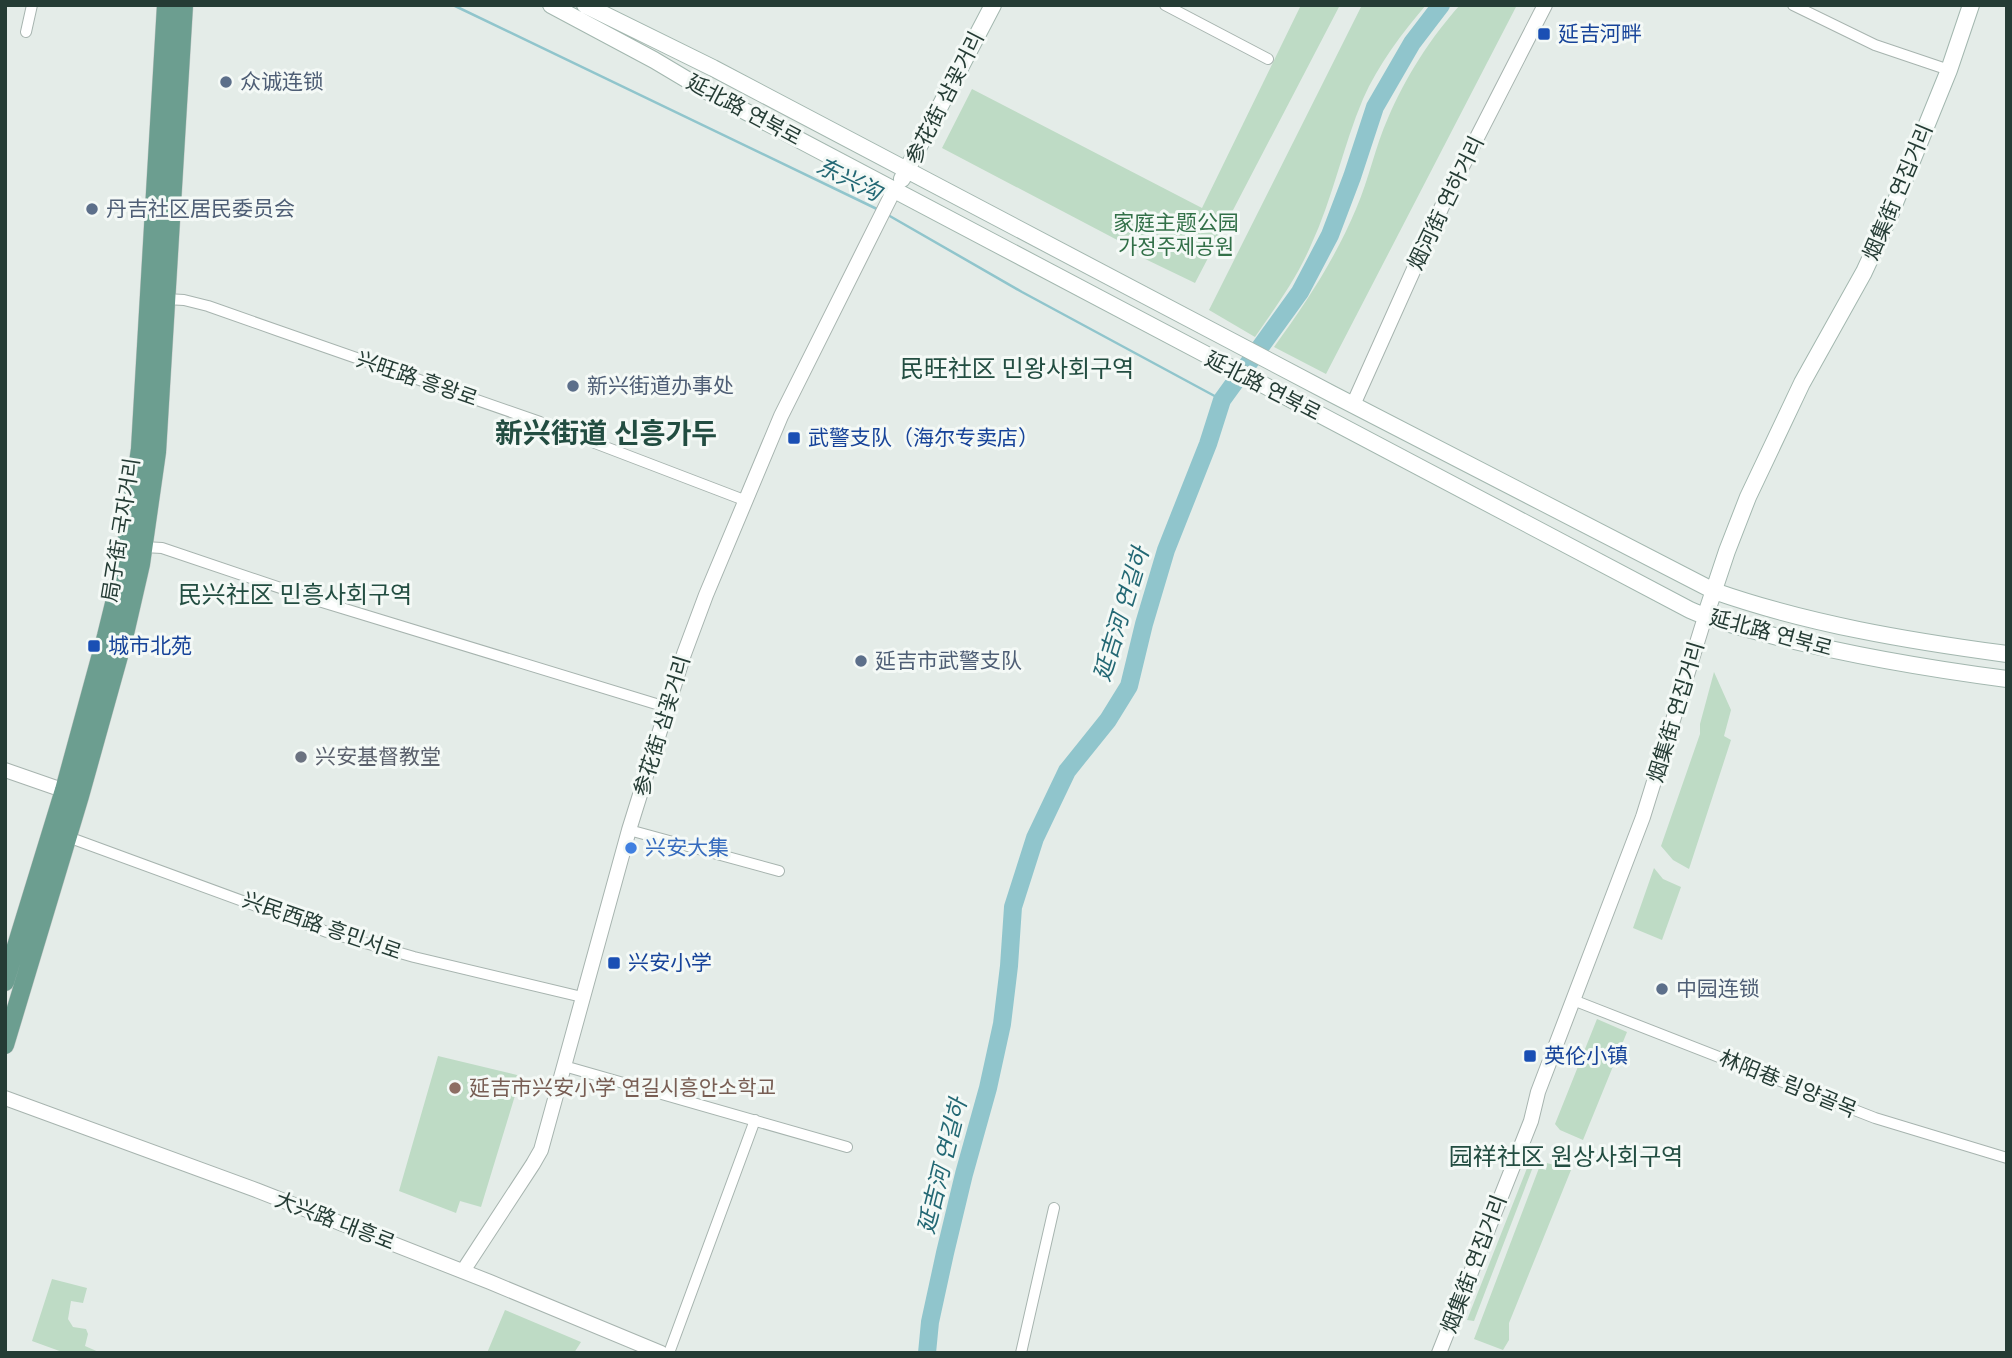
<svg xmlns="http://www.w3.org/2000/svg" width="2012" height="1358" font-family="'Space Grotesk','Noto Sans SC','Noto Sans KR',sans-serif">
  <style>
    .green { fill: #bedbc5 }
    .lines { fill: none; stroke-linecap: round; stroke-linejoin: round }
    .stream { stroke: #90c5cc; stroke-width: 2.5 }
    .river { stroke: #90c5cc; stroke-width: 18 }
    .minor-casing { stroke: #a7b4af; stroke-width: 12 }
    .tertiary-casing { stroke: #a7b4af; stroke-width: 16 }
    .secondary-casing { stroke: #a3b7af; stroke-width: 18 }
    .primary-casing { stroke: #c2c8c6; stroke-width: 19 }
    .minor { stroke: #fff; stroke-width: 10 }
    .tertiary { stroke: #fff; stroke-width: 14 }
    .secondary { stroke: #fff; stroke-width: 16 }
    .primary { stroke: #6c9e90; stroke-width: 18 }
    .transit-dot { fill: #1a4fb4; stroke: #f4f9f6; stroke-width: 2.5 }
    .service-dot { fill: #5c6f8a; stroke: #f4f9f6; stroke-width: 2.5 }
    .worship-dot { fill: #6b7280; stroke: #f4f9f6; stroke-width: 2.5 }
    .shop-dot { fill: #3f7fe0; stroke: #f4f9f6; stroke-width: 2.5 }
    .education-dot { fill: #8d6e63; stroke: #f4f9f6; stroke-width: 2.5 }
    .labels { text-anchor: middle; stroke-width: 6; stroke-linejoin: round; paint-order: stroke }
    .transit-label { font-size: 21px; fill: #164399; stroke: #f4f9f6; text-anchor: start }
    .service-label { font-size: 21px; fill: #4e5e75; stroke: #f4f9f6; text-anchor: start }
    .street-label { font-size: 21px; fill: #253c35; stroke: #f4f9f6 }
    .park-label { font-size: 21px; fill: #327048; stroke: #f4f9f6 }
    .worship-label { font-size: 21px; fill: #5b616d; stroke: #f4f9f6; text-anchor: start }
    .shop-label { font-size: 21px; fill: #366cbe; stroke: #f4f9f6; text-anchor: start }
    .education-label { font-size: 21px; fill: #785e54; stroke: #f4f9f6; text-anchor: start }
    .water-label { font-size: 23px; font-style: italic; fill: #236874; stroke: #f4f9f6 }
    .quarter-label { font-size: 24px; fill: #224d41; stroke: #f4f9f6 }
    .district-label { font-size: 28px; font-weight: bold; fill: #224d41; stroke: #f4f9f6 }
  </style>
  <rect width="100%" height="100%" fill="#e4ece8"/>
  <path class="green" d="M 1301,5 L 1340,5 L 1195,283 L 1141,257 L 1142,253 L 942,148 L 972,89 L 1202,208 Z
    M 1362,5 L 1426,5 C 1402,33 1378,65 1363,99 C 1343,146 1333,198 1311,245 C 1297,278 1275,308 1255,337 L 1209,310 Z
    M 1460,5 L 1517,5 L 1326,374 L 1274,347 C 1306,303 1335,259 1356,209 C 1369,179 1375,147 1388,118 C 1405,78 1431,37 1460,5 Z
    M 1714,672 L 1731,710 L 1724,736 L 1731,740 L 1689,869 L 1673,860 L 1661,846 L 1700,734 L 1700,724 Z
    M 1654,868 L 1663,879 L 1681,887 L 1662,940 L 1633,928 Z
    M 1597,1019 L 1627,1032 L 1583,1140 L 1560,1130 L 1555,1124 Z
    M 438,1056 L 521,1076 L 481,1207 L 460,1201 L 456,1213 L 399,1191 Z
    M 1531,1158 L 1536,1159 L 1474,1321 L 1467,1320 Z
    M 1547,1163 L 1571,1170 L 1509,1323 L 1509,1340 L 1503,1350 L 1474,1339 L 1539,1168 L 1546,1170 Z
    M 52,1279 L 87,1288 L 83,1303 L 71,1301 L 68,1319 L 73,1327 L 86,1329 L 88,1334 L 85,1346 L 101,1353 L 65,1353 L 32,1341 Z
    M 505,1310 L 581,1342 L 574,1353 L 487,1353 Z"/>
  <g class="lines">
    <path class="stream" d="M 453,5 L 879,210
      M 888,215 L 1022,292 L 1222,400"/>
    <path class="river" d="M 927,1353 L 930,1322 L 945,1253 L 964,1174 L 988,1088 L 1002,1024 L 1009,966 L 1013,907 L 1035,838 L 1067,771 L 1108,720 L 1129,686 L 1144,624 L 1166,550 L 1208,444 L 1222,400 L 1300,292 L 1330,235 L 1352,177 L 1375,107 L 1412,43 L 1441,5"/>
    <defs>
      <path id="minor" d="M 1165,5 L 1268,59
        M 1793,5 L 1875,45 L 1949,70
        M 26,32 L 32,5
        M 166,299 L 184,300 L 208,306 L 279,331 L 540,422 L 744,500
        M 144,547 L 162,548 L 322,602 L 666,707
        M 629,830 L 779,871
        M 68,837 L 327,932 L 414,957 L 582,997
        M 1573,1000 L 1875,1118 L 2007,1158
        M 564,1066 L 847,1147
        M 669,1353 L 755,1120
        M 1021,1353 L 1054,1208"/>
      <path id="tertiary" d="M 1353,405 L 1444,202 L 1545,5
        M 5,770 L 74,794
        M 5,1098 L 256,1190 L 490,1282 L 661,1353
        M 463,1271 L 533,1164 L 541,1150 L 629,830 L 684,654 L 706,595 L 781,416 L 894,190
        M 1439,1353 L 1531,1121 L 1538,1092 L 1643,817 L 1705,617"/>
      <path id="secondary" d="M 551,5 L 654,60 L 701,88 L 1690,610 C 1719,623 1749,629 1778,637 C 1854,656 1930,669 2007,679
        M 585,5 L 713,68 L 1332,394 L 1714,591 C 1808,624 1909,641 2007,654
        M 902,179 L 993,5
        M 1705,617 L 1727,551 L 1748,497 L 1802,383 L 1864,272 L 1888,220 L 1949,70 L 1971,5"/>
      <path id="primary" d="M 5,982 L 64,790 L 106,636 L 122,571 L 140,449 L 166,5
        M 5,1045 L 80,796 L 124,638 L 141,564 L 157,452 L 184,5"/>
    </defs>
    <use href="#minor" class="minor-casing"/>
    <use href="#tertiary" class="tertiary-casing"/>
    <use href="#secondary" class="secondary-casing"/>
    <use href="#primary" class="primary-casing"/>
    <use href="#minor" class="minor"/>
    <use href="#tertiary" class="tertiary"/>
    <use href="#secondary" class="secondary"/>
    <use href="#primary" class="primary"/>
  </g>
  <g class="transit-dot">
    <rect x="1537" y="27" width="14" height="14" rx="3.5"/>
    <rect x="787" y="431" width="14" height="14" rx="3.5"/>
    <rect x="87" y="639" width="14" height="14" rx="3.5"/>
    <rect x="607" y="956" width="14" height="14" rx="3.5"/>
    <rect x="1523" y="1049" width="14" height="14" rx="3.5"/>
  </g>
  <g class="service-dot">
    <circle cx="226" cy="82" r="7"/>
    <circle cx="92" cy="209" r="7"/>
    <circle cx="573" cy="386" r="7"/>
    <circle cx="861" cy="661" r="7"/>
    <circle cx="1662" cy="989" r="7"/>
  </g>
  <circle class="worship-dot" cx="301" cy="757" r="7"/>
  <circle class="shop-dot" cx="631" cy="848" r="7"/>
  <circle class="education-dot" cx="455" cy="1088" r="7"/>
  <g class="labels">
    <g class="transit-label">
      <text x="1558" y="41">延吉河畔</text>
      <text x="808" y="445">武警支队（海尔专卖店）</text>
      <text x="108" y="653">城市北苑</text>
      <text x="628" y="970">兴安小学</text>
      <text x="1544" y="1063">英伦小镇</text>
    </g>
    <g class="service-label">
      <text x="240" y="89">众诚连锁</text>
      <text x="106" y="216">丹吉社区居民委员会</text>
      <text x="587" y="393">新兴街道办事处</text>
      <text x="875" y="668">延吉市武警支队</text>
      <text x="1676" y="996">中园连锁</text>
    </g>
    <g class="street-label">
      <text transform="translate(945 98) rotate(-63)" y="7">参花街 삼꽃거리</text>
      <text transform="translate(744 110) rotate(28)" y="7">延北路 연북로</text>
      <text transform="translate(1898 192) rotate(-67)" y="7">烟集街 연집거리</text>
      <text transform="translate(1446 203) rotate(-64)" y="7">烟河街 연하거리</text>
      <text transform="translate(417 379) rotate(19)" y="7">兴旺路 흥왕로</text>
      <text transform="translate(1263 386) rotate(27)" y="7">延北路 연북로</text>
      <text transform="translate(121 530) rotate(-81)" y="7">局子街 국자거리</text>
      <text transform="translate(1771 633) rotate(15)" y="7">延北路 연북로</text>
      <text transform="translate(1676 712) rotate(-73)" y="7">烟集街 연집거리</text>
      <text transform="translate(662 726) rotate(-73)" y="7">参花街 삼꽃거리</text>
      <text transform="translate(322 926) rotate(19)" y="7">兴民西路 흥민서로</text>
      <text transform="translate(1788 1084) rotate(22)" y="7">林阳巷 림양골목</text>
      <text transform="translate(335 1221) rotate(21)" y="7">大兴路 대흥로</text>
      <text transform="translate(1474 1264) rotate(-69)" y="7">烟集街 연집거리</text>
    </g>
    <g class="park-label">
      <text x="1176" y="230">家庭主题公园<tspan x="1176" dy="24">가정주제공원</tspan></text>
    </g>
    <g class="worship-label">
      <text x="315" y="764">兴安基督教堂</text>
    </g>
    <g class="shop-label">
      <text x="645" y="855">兴安大集</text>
    </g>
    <g class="education-label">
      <text x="469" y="1095">延吉市兴安小学 연길시흥안소학교</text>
    </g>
    <g class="water-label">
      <text transform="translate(849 179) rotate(26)" y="8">东兴沟</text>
      <text transform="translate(1121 614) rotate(-73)" y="8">延吉河 연길하</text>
      <text transform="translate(942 1166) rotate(-76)" y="8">延吉河 연길하</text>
    </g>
    <g class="quarter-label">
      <text x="1017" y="377">民旺社区 민왕사회구역</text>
      <text x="295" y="603">民兴社区 민흥사회구역</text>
      <text x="1566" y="1165">园祥社区 원상사회구역</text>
    </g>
    <g class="district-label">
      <text x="606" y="443">新兴街道 신흥가두</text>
    </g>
  </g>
  <rect width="2012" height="1358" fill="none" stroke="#253c35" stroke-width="14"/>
</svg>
